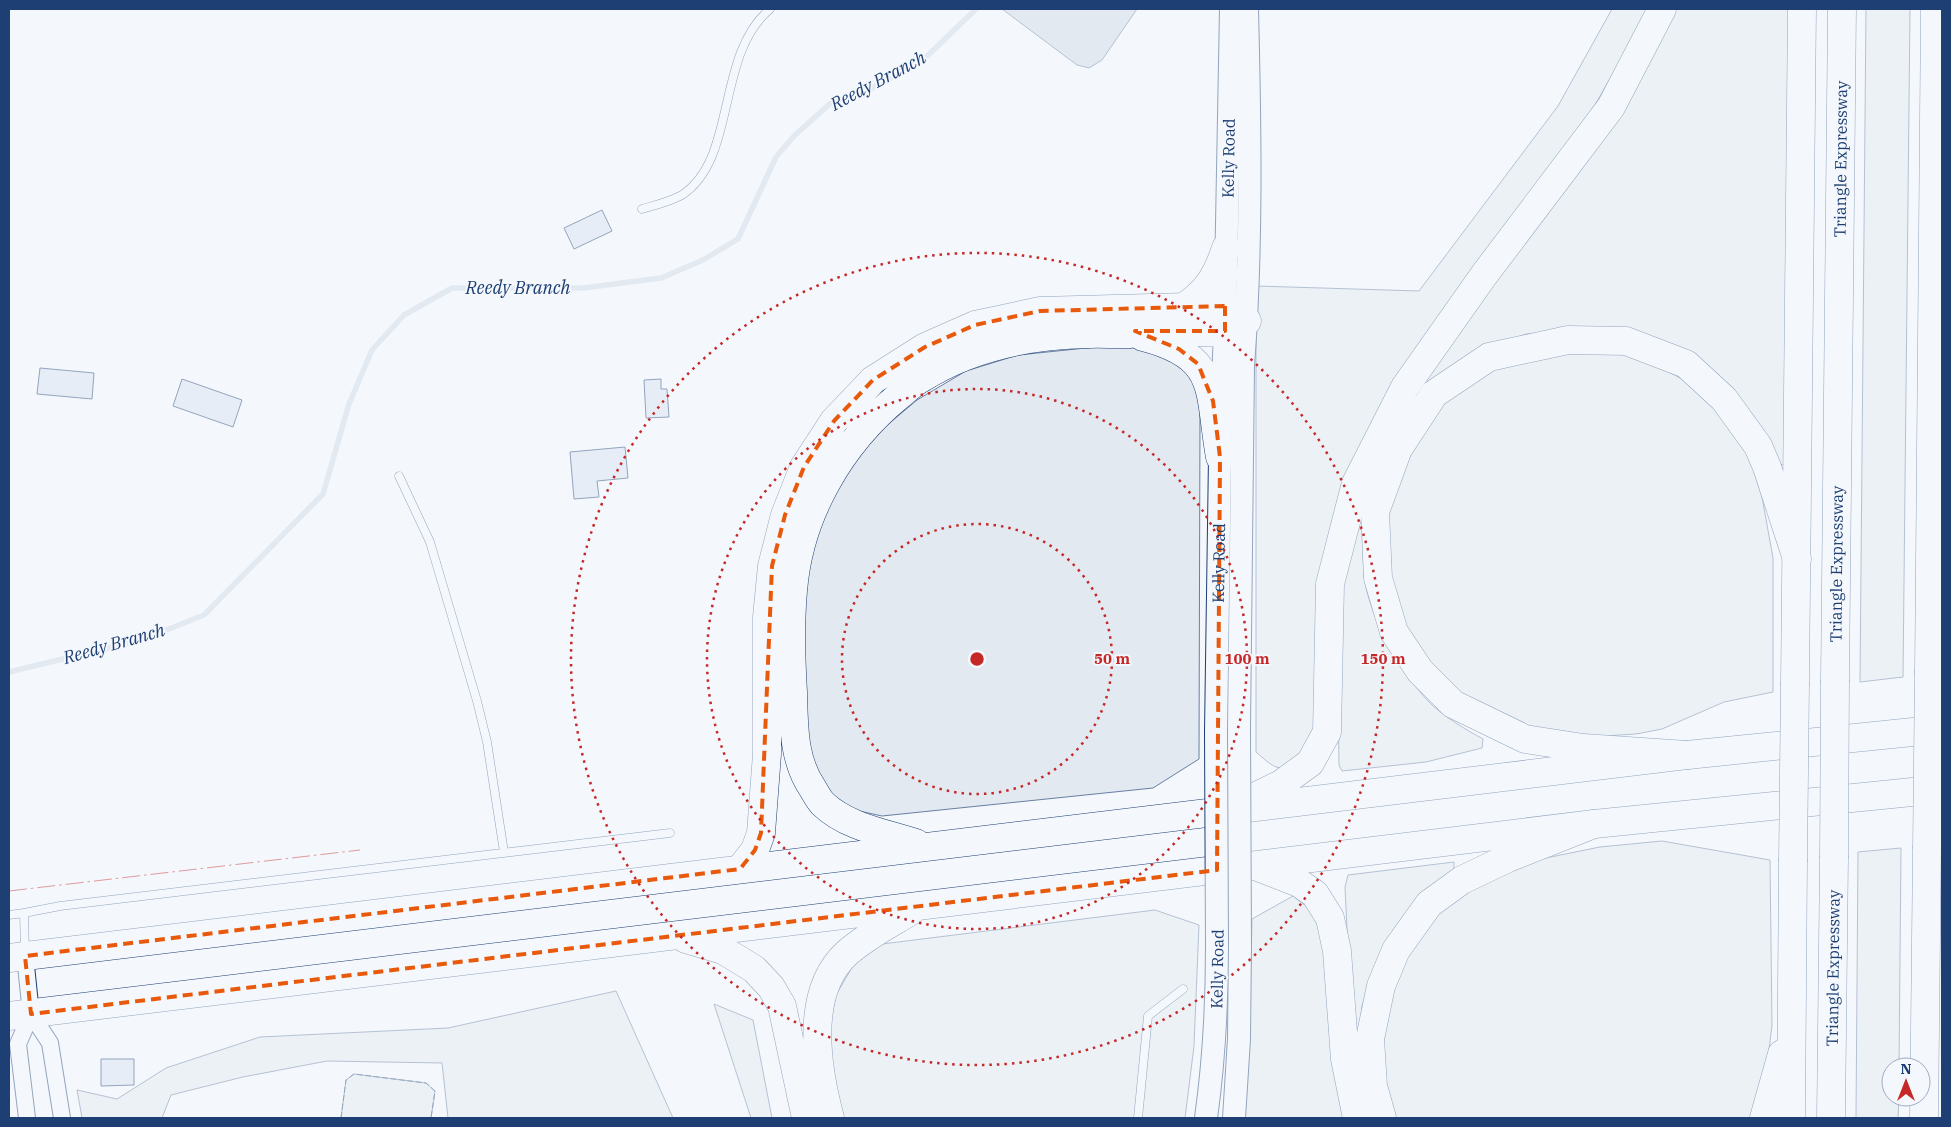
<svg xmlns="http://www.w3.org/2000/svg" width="1951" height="1127" font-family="'IBM Plex Serif',serif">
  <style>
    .green { fill: #e3e9f0; stroke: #687fa3 }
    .water { fill: #cfd7e4; stroke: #687fa3 }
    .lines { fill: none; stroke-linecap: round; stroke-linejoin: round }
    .stream { stroke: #cfd7e4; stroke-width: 5.5 }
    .building { fill: #d5e0f0; stroke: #1d3f73 }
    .service-casing { stroke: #1d3f73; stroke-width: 9 }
    .minor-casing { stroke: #1d3f73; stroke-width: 18 }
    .secondary-casing { stroke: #1d3f73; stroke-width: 24 }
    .trunk-casing { stroke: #1d3f73; stroke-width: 29 }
    .motorway-casing { stroke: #1d3f73; stroke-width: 29 }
    .service { stroke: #f4f7fb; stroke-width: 8 }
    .minor { stroke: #f4f7fb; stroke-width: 16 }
    .secondary { stroke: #f4f7fb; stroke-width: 22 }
    .trunk { stroke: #f4f7fb; stroke-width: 28 }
    .motorway { stroke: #f4f7fb; stroke-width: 28 }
    .secondary-bridge-casing { stroke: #1d3f73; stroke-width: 24; stroke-linecap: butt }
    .motorway-bridge-casing { stroke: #1d3f73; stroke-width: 29; stroke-linecap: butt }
    .secondary-bridge { stroke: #f4f7fb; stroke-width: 22 }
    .motorway-bridge { stroke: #f4f7fb; stroke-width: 28 }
    .fence { stroke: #1d3f73; stroke-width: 1; stroke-dasharray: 6 2.5; stroke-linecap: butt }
    .power { stroke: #c62828; stroke-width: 1; stroke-dasharray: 18 4 2.5 4; stroke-linecap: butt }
    .marked { fill: none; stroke: #e8590c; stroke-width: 4; stroke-dasharray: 10 6; stroke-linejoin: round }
    .ring { fill: none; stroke: #c62828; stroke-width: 2.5; stroke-dasharray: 2.5 5 }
    .labels { text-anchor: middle; stroke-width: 4; stroke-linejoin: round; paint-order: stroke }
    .street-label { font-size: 16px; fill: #1d3f73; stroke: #f4f7fb }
    .water-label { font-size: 18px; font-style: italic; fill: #1d3f73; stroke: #f4f7fb }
    .centre { fill: #c62828; stroke: #f4f7fb; stroke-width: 2.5 }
    .ring-label { font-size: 15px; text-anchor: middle; font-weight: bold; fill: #c62828; stroke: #f4f7fb; stroke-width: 4; stroke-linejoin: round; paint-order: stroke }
  </style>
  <rect width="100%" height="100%" fill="#f4f7fb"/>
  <path class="green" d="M 1612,9 L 1650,9 L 1596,103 L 1538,188 L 1344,485 L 1314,727 C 1308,740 1297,775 1276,767 C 1269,764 1262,757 1256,752 L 1256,286 L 1419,291 L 1558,106 Z
    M 1675,9 L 1791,9 L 1787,464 L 1776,465 L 1745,405 L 1593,328 L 1526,334 L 1477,352 L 1421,396 L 1413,391 Z
    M 1866,9 L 1910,9 L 1903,677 L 1860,682 Z
    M 1096,347 L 1144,348 L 1176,360 L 1197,380 L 1200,415 L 1199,759 L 1153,788 L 882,816 L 850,809 L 826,790 L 809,760 L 803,727 L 803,594 L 815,536 L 836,484 L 874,436 L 917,400 L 966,371 L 1018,355 Z
    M 1592,349 L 1642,358 L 1682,379 L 1727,417 L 1748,453 L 1762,497 L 1773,558 L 1773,692 L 1724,702 L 1662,729 L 1636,734 L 1586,737 L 1536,731 L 1460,698 L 1402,628 L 1387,576 L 1385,517 L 1394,479 L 1444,402 L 1484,373 L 1533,355 Z
    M 1353,528 L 1364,530 C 1363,551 1362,572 1367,592 C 1378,632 1400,671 1429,702 C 1444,717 1465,729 1483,739 L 1482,748 L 1426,762 L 1342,771 L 1339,765 L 1337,632 L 1342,581 Z
    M 1662,841 L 1770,860 L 1772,1026 L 1764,1087 L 1752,1118 L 1393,1118 L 1379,1055 L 1399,960 L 1431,916 L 1469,885 L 1526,862 L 1600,847 Z
    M 1901,848 L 1899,1067 L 1891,1067 L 1891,1097 L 1899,1097 L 1898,1118 L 1856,1118 L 1858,852 Z
    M 1454,862 L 1454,869 L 1416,902 L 1373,972 L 1362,1006 L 1359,1033 L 1352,1034 L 1345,887 L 1348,875 Z
    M 1293,896 L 1307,907 L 1321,923 L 1345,1118 L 1241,1118 L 1250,1001 L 1252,919 Z
    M 1155,910 L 1199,925 L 1194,1046 L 1185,1118 L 841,1118 L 827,1040 L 836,995 L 854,964 L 882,944 Z
    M 616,991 L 673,1118 L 448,1118 L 442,1063 L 327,1061 L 243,1077 L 171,1095 L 162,1118 L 82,1118 L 77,1090 L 117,1099 L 166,1068 L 260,1037 L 448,1028 Z
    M 714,1004 L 753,1020 L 772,1118 L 751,1118 Z
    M 354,1074 L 426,1083 L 435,1091 L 431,1118 L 341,1118 L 346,1080 Z"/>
  <path class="water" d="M 1002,9 L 1137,9 L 1102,60 L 1089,68 L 1077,65 Z"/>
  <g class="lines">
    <path class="stream" d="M 9,672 L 141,640 L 204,615 L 323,494 L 349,404 L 372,350 L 404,315 L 452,288 L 583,288 L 661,278 L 703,260 L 738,239 L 776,157 L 795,135 L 832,102 L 867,91 L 923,60 L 976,9"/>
  </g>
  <path class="building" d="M 602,210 L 612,231 L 574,249 L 564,228 Z
    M 40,368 L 94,373 L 92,399 L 37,394 Z
    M 182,379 L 242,400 L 233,427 L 173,406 Z
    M 661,379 L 661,389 L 667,389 L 669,417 L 646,418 L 644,380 Z
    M 625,447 L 628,478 L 597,481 L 599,497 L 574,499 L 570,452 Z
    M 101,1059 L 134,1059 L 134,1085 L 101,1086 Z"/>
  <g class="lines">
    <defs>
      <path id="service" d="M 642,209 C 656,205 669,202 682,195 C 738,158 715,55 770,9
        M 399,476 L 430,542 L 477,701 L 487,742 L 504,852
        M 24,913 L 60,906 L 670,833
        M 9,915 L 24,913 L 25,952
        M 1138,1118 L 1148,1016 L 1183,989"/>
      <path id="minor" d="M 25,956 L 31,1014 L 50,1043 L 62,1118
        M 27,1118 L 18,1044 L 31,1014"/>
      <g id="secondary">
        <path d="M 1239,728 L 1243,366 C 1252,247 1250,128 1247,9"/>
        <path id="s1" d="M 1216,732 L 1220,457 L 1225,331 L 1231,9"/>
        <path d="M 1206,1118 C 1214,1061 1217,1004 1217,946"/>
        <path d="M 1234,1118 L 1239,1039 L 1240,943"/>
      </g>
      <path id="trunk" d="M 1184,307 C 1208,291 1217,275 1226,248
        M 1143,337 C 1221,357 1208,391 1220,457
        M 740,869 L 755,850 L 761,833 L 767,754 L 767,617 L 772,566 L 785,515 L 804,467 L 834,421 L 873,380 L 925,347 L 975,325 L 1040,311 L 1225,306 L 1247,321 C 1240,324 1233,329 1226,331 C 1206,336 1173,327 1152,329 C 1145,330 1137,333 1130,334 C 1116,335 1102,333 1089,334 C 1031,335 971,347 922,378 C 914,382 907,389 900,395 C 841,443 799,514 793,591 C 790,624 791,659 793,692 C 794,726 793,760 813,789 C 816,794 819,800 823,804 C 847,827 885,833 916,843
        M 686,939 L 723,950 L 754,969 L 771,987 L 782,1006 L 806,1118
        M 9,958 L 1687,755 L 1942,729
        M 9,1016 L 1594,824 L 1942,789
        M 830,1118 C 817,1069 804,992 847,953 C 866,936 890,924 911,911"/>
      <g id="motorway">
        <path d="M 1929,671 L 1935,9"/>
        <path id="s2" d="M 1835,680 L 1842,9"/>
        <path d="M 1795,683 L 1802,9"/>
        <path d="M 1687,755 L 1583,748 L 1525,739 L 1453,704 L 1420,671 L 1394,632 L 1378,578 L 1375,512 L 1398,449 L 1434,394 L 1489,357 L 1568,340 L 1626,341 L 1686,364 L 1724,399 L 1758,446 L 1767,467 L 1797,559"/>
        <path d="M 1230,809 L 1281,784 L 1310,763 L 1327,732 L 1330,584 L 1356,483 L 1405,387 L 1484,275 L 1611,107 L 1662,9"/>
        <path d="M 1255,866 L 1299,883 L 1315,894 L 1330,918 L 1337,951 L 1345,1059 L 1357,1118"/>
        <path d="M 1382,1118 L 1373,1086 L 1370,1039 L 1381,986 L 1396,950 L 1429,904 L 1462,880 L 1508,858 L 1594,824"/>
        <path d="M 1764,1118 L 1782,1054"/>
        <path d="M 1791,1118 L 1793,862"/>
        <path id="s3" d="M 1831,1118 L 1834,858"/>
        <path d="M 1924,1118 L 1927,849"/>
      </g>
    </defs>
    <use href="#service" class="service-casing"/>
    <use href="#minor" class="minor-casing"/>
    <use href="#secondary" class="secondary-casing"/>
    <use href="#trunk" class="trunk-casing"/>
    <use href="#motorway" class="motorway-casing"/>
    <use href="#service" class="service"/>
    <use href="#minor" class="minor"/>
    <use href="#secondary" class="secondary"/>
    <use href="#trunk" class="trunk"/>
    <use href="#motorway" class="motorway"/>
    <defs>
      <path id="secondary-bridge" d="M 1239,728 L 1240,943
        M 1216,732 L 1217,946"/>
      <path id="motorway-bridge" d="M 1927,849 L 1929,671
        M 1834,858 L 1835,680
        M 1793,862 L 1795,683"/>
    </defs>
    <use href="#secondary-bridge" class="secondary-bridge-casing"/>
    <use href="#motorway-bridge" class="motorway-bridge-casing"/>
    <use href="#secondary-bridge" class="secondary-bridge"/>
    <use href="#motorway-bridge" class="motorway-bridge"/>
    <path class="fence" d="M 341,1118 L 346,1080 L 354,1074 L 426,1083 L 435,1091 L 431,1118"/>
    <path class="power" d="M 9,891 L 360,850"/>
  </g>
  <path d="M0 0H1951V1127H0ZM 1225,306 L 1225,331 L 1135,331 L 1179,349 L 1198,364 L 1213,401 L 1220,457 L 1217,870 L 31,1014 L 25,956 L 740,869 L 755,850 L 761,833 L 772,566 L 785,515 L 804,467 L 834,421 L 873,380 L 925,347 L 975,325 L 1040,311 Z" fill="#f4f7fb" fill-opacity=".55" fill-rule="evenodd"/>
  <path class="marked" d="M 1225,306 L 1225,331 L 1135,331 L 1179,349 L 1198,364 L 1213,401 L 1220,457 L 1217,870 L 31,1014 L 25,956 L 740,869 L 755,850 L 761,833 L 772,566 L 785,515 L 804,467 L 834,421 L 873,380 L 925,347 L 975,325 L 1040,311 Z"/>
  <g class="ring">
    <circle cx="977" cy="659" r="135"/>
    <circle cx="977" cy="659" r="270"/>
    <circle cx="977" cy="659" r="406"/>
  </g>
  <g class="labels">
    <g class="street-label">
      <text dy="6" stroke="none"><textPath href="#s1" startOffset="574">Kelly Road</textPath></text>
      <text dy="6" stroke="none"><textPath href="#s2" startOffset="521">Triangle Expressway</textPath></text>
      <text dy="6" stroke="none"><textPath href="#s2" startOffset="116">Triangle Expressway</textPath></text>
      <text dy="6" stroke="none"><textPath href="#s1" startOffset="169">Kelly Road</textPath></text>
      <text dy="6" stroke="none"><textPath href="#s3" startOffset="150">Triangle Expressway</textPath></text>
      <text transform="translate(1217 969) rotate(-89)" y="6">Kelly Road</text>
    </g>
    <g class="water-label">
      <text transform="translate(878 81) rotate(-28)" y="6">Reedy Branch</text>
      <text x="518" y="294">Reedy Branch</text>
      <text transform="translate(114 644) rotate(-16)" y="6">Reedy Branch</text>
    </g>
  </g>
  <circle cx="977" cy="659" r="8" class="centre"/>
  <g class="ring-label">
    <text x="1112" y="664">50 m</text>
    <text x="1247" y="664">100 m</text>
    <text x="1383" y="664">150 m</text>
  </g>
  <rect width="1951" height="1127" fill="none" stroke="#1d3f73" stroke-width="20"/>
  <g transform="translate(1906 1082)"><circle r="24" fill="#f4f7fb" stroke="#9eadc5"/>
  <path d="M0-4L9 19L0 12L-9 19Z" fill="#c62828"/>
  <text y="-8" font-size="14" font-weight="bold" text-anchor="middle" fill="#1d3f73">N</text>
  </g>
</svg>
